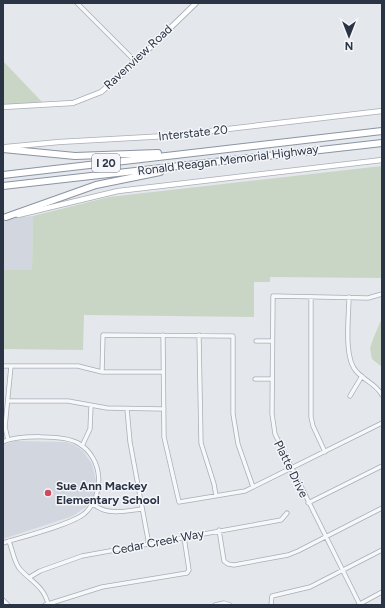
<svg xmlns="http://www.w3.org/2000/svg" width="385" height="608" font-family="Figtree,sans-serif">
  <style>
    .built { fill: #d2d6de }
    .green { fill: #c9d6c5 }
    .lines { fill: none; stroke-linecap: round; stroke-linejoin: round }
    .street-casing { stroke: #a9aeb7; stroke-width: 5 }
    .secondary-casing { stroke: #a9aeb7; stroke-width: 6 }
    .highway-casing { stroke: #8b94a3; stroke-width: 8 }
    .street { stroke: #f7f8fa; stroke-width: 3.5 }
    .secondary { stroke: #fff; stroke-width: 4.5 }
    .highway { stroke: #fff; stroke-width: 6 }
    .poi-dot { fill: #d1495b; stroke: #f4f6f9; stroke-width: 1.5 }
    .labels { text-anchor: middle; stroke-width: 3; stroke-linejoin: round; paint-order: stroke }
    .shield { fill: #f4f6f9; stroke: #676e7b; stroke-width: 1 }
    .shield-label { font-size: 11px; font-weight: bold; fill: #2b3445 }
    .street-label { font-size: 12px; fill: #2b3445; stroke: #f4f6f9 }
    .poi-label { font-size: 12px; font-weight: bold; fill: #2b3445; stroke: #f4f6f9; text-anchor: start }
  </style>
  <rect width="100%" height="100%" fill="#e4e7ec"/>
  <path class="built" d="M 33,216 L 32,271 L 3,270 L 3,219 Z
    M 15,441 L 66,442 L 75,445 L 83,451 L 92,464 L 96,481 L 95,489 L 93,498 L 87,506 L 73,516 L 3,539 L 3,445 Z"/>
  <path class="green" d="M 3,61 L 44,104 L 21,104 L 3,107 Z
    M 382,166 L 382,278 L 270,277 L 270,282 L 254,282 L 254,317 L 84,315 L 83,350 L 3,349 L 3,270 L 32,270 L 33,216 L 109,197 Z
    M 382,318 L 382,367 L 372,359 L 370,348 L 373,339 Z"/>
  <g class="lines">
    <defs>
      <path id="street" d="M 77,3 L 135,61
        M 311,297 L 311,417 L 313,426 L 325,452
        M 349,297 C 349,316 343,359 357,372 C 365,381 376,384 382,395
        M 163,335 L 164,437 L 179,502 L 245,491 L 382,423
        M 199,335 L 201,443 L 214,484 L 216,496
        M 256,341 L 272,341
        M 3,366 L 78,366 L 102,372 L 163,372
        M 102,372 L 103,335 L 233,336 L 233,414 L 238,444 L 253,487
        M 255,379 L 272,379
        M 350,396 L 362,376
        M 8,401 L 68,401 L 107,408 L 164,409
        M 127,409 L 130,442 L 149,545
        M 8,440 L 5,427 L 11,366
        M 3,442 C 18,435 64,435 78,443 C 104,458 105,496 84,514 C 70,525 22,537 3,543
        M 82,446 L 90,429 L 91,406
        M 308,503 L 382,466
        M 93,504 C 108,516 124,511 142,509
        M 219,530 L 224,561 L 228,564 L 234,565 L 288,555 L 298,551 L 382,508
        M 9,541 C 12,549 14,561 19,568 C 30,581 44,586 48,604
        M 30,577 L 40,571 L 82,556 L 281,520 L 287,513
        M 3,600 L 8,605
        M 45,605 L 102,587 L 187,573 L 189,570 L 184,537
        M 215,605 L 224,603 L 230,605
        M 271,605 L 272,596 L 310,587 L 382,550
        M 358,605 L 382,592
        M 360,605 L 275,434 L 272,414 L 273,296 L 368,298 L 382,294"/>
      <path id="secondary" d="M 3,107 L 73,103 L 101,92 L 126,71 L 196,3
        M 6,147 L 59,142 L 167,136 L 382,111
        M 18,215 L 118,191 L 382,160"/>
      <path id="highway" d="M 3,149 L 75,156 L 158,153
        M 3,175 L 382,131
        M 3,186 L 382,143
        M 6,217 L 96,185 L 160,172"/>
    </defs>
    <use href="#street" class="street-casing"/>
    <use href="#secondary" class="secondary-casing"/>
    <use href="#highway" class="highway-casing"/>
    <use href="#street" class="street"/>
    <use href="#secondary" class="secondary"/>
    <use href="#highway" class="highway"/>
  </g>
  <circle class="poi-dot" cx="48" cy="493" r="4"/>
  <g class="labels">
    <rect class="shield" x="92" y="154" width="28" height="18" rx="3"/>
    <g class="shield-label">
      <text x="106" y="167">I 20</text>
    </g>
    <g class="street-label">
      <text transform="translate(138 57) rotate(-43)" y="4">Ravenview Road</text>
      <text transform="translate(193 133) rotate(-6)" y="4">Interstate 20</text>
      <text transform="translate(228 160) rotate(-7)" y="4">Ronald Reagan Memorial Highway</text>
      <text transform="translate(291 469) rotate(64)" y="4">Platte Drive</text>
      <text transform="translate(158 542) rotate(-11)" y="4">Cedar Creek Way</text>
    </g>
    <g class="poi-label">
      <text x="56" y="490">Sue Ann Mackey<tspan x="56" dy="14">Elementary School</tspan></text>
    </g>
  </g>
  <rect width="385" height="608" fill="none" stroke="#2b3445" stroke-width="8"/>
  <g transform="translate(349 36) rotate(180)" stroke="#f4f6f9" stroke-width="3" paint-order="stroke">
  <path d="M0-3L7 15L0 10L-7 15Z" fill="#2b3445"/>
  <text y="-6" font-size="11" font-weight="bold" text-anchor="middle" fill="#2b3445">N</text>
  </g>
</svg>
